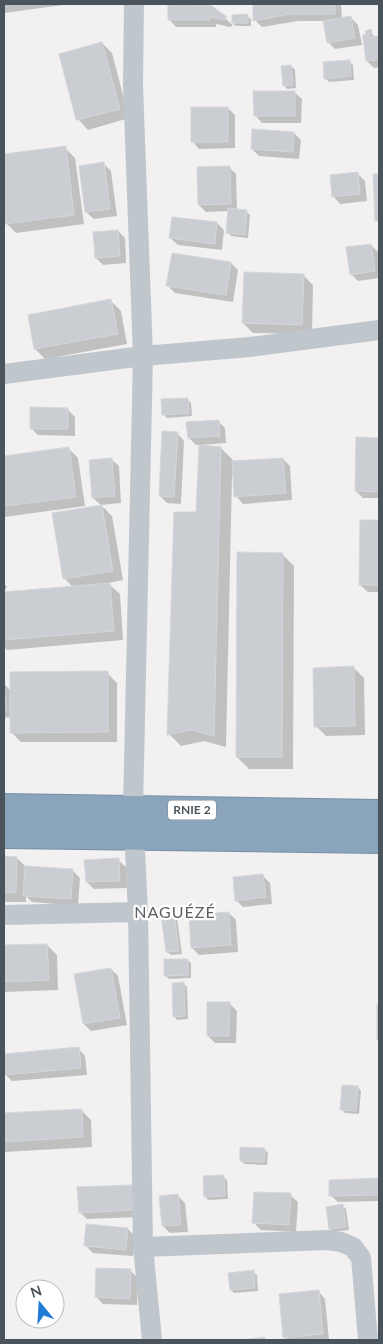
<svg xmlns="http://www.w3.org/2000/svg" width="383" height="1344" font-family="Lato,sans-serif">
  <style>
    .shadow { fill: #0003 }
    .building { fill: #cacdd2; stroke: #d4d6db }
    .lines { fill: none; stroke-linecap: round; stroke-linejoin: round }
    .highway-casing { stroke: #7690a7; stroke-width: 30 }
    .street { stroke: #bfc7cd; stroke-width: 20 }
    .highway { stroke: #8aa4bb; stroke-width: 28 }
    .labels { text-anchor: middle; stroke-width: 4.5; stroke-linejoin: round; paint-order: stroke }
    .shield { fill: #fff; stroke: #80878d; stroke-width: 1 }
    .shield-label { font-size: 12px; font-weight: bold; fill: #49545c }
    .quarter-label { font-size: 16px; letter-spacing: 1px; fill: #5c6064; stroke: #fff }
  </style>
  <rect width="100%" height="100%" fill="#f2f0f0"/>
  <path class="shadow" d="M 4,4 L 70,4 L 4,13 Z
    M 254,4 L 341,4 L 342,19 L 351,18 L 358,25 L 362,45 L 335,49 L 328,42 L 324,21 L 298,21 L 262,27 L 255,20 Z
    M 210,6 L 233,25 L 230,27 L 216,24 L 216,27 L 176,27 L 169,19 Z
    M 233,16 L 247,16 L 251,19 L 251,26 L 237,26 L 234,25 Z
    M 370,30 L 375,38 L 379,38 L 379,67 L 374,68 L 367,61 L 365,40 L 362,37 L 367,34 Z
    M 102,43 L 112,53 L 129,118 L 88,130 L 78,119 Z
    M 349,61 L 353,65 L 354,80 L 329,82 L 325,78 Z
    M 291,66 L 295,70 L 296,88 L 287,89 L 284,85 Z
    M 294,92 L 302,99 L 301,123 L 262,123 L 255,115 Z
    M 228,108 L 235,115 L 235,148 L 199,149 L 192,141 Z
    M 294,133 L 301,140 L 299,159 L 259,156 L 252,149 Z
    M 65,148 L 75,158 L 84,224 L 16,233 L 6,223 L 4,209 L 4,155 Z
    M 104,164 L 111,171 L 117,216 L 94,219 L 86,212 Z
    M 229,167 L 236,174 L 237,211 L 247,212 L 250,215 L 248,238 L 231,236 L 227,232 L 229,211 L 206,212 L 199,205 Z
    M 358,174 L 365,181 L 367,201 L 340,204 L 333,196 Z
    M 374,175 L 379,175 L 379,223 L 376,220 Z
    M 217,223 L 224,230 L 222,250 L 178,245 L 170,238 Z
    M 118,231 L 125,238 L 126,263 L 103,265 L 96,258 Z
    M 371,245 L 378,252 L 379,278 L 358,281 L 351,274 Z
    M 231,263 L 238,270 L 233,302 L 175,293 L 168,286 Z
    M 303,275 L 313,285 L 312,334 L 253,333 L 243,323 Z
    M 111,301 L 121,311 L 127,344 L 45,359 L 35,349 L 29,316 Z
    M 187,399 L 191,403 L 192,416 L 167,418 L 163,414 Z
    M 67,409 L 75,417 L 75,436 L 38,435 L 31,428 Z
    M 218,421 L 225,428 L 226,443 L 201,445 L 201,446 L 221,448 L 233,460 L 233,463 L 283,459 L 290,466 L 292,500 L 243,504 L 236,496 L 234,476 L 232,476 L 226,747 L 204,741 L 181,746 L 169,734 L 197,513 L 200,445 L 196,445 L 189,438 Z
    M 177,433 L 184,441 L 181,504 L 167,503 L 160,496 Z
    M 357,439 L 379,439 L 379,498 L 363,498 L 356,491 Z
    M 68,448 L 78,458 L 85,506 L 4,517 L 4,457 Z
    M 111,459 L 119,466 L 121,503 L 101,505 L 112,516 L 123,580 L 108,583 L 120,594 L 123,640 L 7,650 L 4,647 L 4,593 L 73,587 L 65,579 L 102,506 L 93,498 Z
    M 361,521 L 379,521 L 379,592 L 368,592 L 360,585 Z
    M 282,554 L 294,566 L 293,769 L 249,769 L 237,757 Z
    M 4,583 L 7,587 L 4,591 Z
    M 354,668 L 364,678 L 365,735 L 326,736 L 316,726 Z
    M 107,673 L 117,683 L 117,742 L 21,742 L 11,732 L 11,717 L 4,718 L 4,684 L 11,691 Z
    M 4,858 L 17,858 L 26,867 L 73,871 L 80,878 L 78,906 L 32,902 L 26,896 L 26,902 L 4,902 Z
    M 118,860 L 126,867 L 127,888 L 94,889 L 87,882 Z
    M 263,876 L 270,883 L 272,904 L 243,907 L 236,900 Z
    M 229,913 L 236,920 L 238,952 L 199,955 L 192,948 Z
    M 173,914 L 177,918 L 182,954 L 171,955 L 167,952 Z
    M 47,945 L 57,955 L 58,990 L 4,992 L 4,947 Z
    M 187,960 L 191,963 L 191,978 L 169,979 L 165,975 Z
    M 111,969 L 118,976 L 127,1025 L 91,1031 L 84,1024 Z
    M 184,984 L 187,987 L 188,1019 L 177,1020 L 174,1016 Z
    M 229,1003 L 237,1011 L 236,1043 L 215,1043 L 208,1036 Z
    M 78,1048 L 85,1056 L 87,1075 L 12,1081 L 5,1074 L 4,1055 Z
    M 358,1087 L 361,1091 L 359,1114 L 345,1113 L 341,1109 Z
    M 81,1110 L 91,1120 L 92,1147 L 4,1152 L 4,1115 Z
    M 264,1149 L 268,1153 L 267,1165 L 245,1164 L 241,1161 Z
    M 223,1177 L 227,1180 L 228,1199 L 208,1200 L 205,1196 Z
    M 379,1180 L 379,1201 L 338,1202 L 330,1195 L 330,1181 Z
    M 131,1186 L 139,1193 L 140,1217 L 87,1219 L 80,1212 Z
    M 290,1195 L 298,1202 L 296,1232 L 261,1230 L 254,1223 Z
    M 178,1196 L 185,1203 L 188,1232 L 170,1233 L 163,1226 Z
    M 343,1206 L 346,1209 L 349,1230 L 334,1232 L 330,1229 Z
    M 128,1229 L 135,1236 L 133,1256 L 93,1253 L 86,1246 Z
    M 131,1271 L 138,1278 L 137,1305 L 103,1304 L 96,1297 Z
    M 253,1272 L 257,1275 L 258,1291 L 234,1293 L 231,1290 Z
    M 318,1291 L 325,1299 L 329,1340 L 288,1340 L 284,1337 Z"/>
  <path class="building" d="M 168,4 L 210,5 L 227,17 L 223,20 L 210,17 L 209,20 L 168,20 Z
    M 253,4 L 335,4 L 335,14 L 290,14 L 253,21 Z
    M 248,14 L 248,23 L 232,23 L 232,15 Z
    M 351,16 L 355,38 L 327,43 L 323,21 Z
    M 371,29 L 372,34 L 364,37 L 363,35 L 366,34 L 365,31 Z
    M 379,36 L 379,60 L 366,61 L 363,38 Z
    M 102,42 L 120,109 L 76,120 L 59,54 Z
    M 350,60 L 351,76 L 324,79 L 323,62 Z
    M 291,65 L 293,85 L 283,86 L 281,66 Z
    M 253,91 L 295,91 L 295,116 L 254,116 Z
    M 191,107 L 228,107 L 228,142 L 191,142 Z
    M 252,129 L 294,132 L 293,152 L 251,149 Z
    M 66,146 L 74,215 L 4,224 L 4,154 Z
    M 104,162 L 110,209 L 85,212 L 79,166 Z
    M 230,166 L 231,204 L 198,205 L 197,167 Z
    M 358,172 L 360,194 L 332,197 L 330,175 Z
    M 373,174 L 379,174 L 379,220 L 375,221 Z
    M 228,208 L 247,210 L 245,235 L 226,233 Z
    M 172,217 L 217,222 L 215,244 L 169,238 Z
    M 118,230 L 120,256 L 95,258 L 93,232 Z
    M 371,244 L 375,271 L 350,275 L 346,247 Z
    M 172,253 L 231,262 L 226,295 L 166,286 Z
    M 244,272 L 304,274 L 302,325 L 242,323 Z
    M 111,299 L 118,334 L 34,349 L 28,315 Z
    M 188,398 L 189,413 L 162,415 L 161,399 Z
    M 30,407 L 68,408 L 68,429 L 30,429 Z
    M 219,420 L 220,436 L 188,438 L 186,422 Z
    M 162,431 L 178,432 L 174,497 L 159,496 Z
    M 356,437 L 379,438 L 379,492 L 355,491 Z
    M 199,445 L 221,447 L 214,736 L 191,730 L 167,735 L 174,512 L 196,512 Z
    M 69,447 L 76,497 L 4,506 L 4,456 Z
    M 112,458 L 115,496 L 92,498 L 89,460 Z
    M 283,458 L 286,493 L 234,497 L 232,461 Z
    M 102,505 L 113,571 L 63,579 L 52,513 Z
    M 360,520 L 379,520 L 379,585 L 359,585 Z
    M 237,552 L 283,553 L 282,757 L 236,757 Z
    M 110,583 L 114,631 L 4,640 L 4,592 Z
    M 354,666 L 355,726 L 314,727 L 313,668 Z
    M 108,671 L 108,732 L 10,733 L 10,672 Z
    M 4,682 L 6,710 L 4,710 Z
    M 4,856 L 17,857 L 16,893 L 4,892 Z
    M 119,858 L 120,881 L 86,882 L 84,860 Z
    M 25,866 L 73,869 L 71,899 L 23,896 Z
    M 263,874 L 266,897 L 235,901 L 233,877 Z
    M 229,912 L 231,945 L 191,948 L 189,915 Z
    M 174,913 L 179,951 L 166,952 L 161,915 Z
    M 47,944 L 49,980 L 4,982 L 4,945 Z
    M 164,959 L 188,959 L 188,975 L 164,976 Z
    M 111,968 L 120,1018 L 83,1024 L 74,974 Z
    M 184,982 L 185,1016 L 173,1017 L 172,983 Z
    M 207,1002 L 230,1002 L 229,1036 L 207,1036 Z
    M 377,1004 L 379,1004 L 379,1040 L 377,1040 Z
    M 79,1047 L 81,1068 L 4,1075 L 4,1054 Z
    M 342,1085 L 358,1086 L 356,1111 L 340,1110 Z
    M 82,1109 L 83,1137 L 4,1142 L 4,1113 Z
    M 240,1147 L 265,1148 L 264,1162 L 240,1161 Z
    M 224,1175 L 225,1196 L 204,1197 L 203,1176 Z
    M 379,1178 L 379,1195 L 329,1196 L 329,1180 Z
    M 132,1185 L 133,1210 L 79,1213 L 77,1187 Z
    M 254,1192 L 291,1193 L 289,1225 L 252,1223 Z
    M 178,1194 L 181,1225 L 162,1226 L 159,1196 Z
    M 343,1204 L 346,1227 L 329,1229 L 326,1207 Z
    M 86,1224 L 128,1228 L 126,1250 L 84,1246 Z
    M 96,1268 L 131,1269 L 130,1299 L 95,1297 Z
    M 254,1270 L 255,1288 L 230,1290 L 228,1273 Z
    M 319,1290 L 323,1334 L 283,1338 L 279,1294 Z
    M 265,1337 L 265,1340 L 242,1340 Z"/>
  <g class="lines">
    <defs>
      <path id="highway" d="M 4,808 L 379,814
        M 4,834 L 379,839"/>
    </defs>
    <use href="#highway" class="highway-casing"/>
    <path class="street" d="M 134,4 L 133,85 L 143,356 L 133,809 L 138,912 L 143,1247 L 152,1340
      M 4,374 L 143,356 L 250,347 L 379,330
      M 4,915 L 138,912
      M 143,1247 L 328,1240 L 341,1242 L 353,1247 L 361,1258 L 368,1340"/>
    <use href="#highway" class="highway"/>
  </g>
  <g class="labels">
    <rect class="shield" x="168" y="800.5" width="48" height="19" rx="4"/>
    <g class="shield-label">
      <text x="192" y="814">RNIE 2</text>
    </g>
    <g class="quarter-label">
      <text x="175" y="918">NAGUÉZÉ</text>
    </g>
  </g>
  <rect width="383" height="1344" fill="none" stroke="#49545c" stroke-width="10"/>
  <g transform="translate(40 1304) rotate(342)"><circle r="24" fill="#ffffff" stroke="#b6bbbe"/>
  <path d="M0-4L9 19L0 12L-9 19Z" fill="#247bd7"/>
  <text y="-8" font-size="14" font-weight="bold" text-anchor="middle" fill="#49545c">N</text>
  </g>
</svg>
